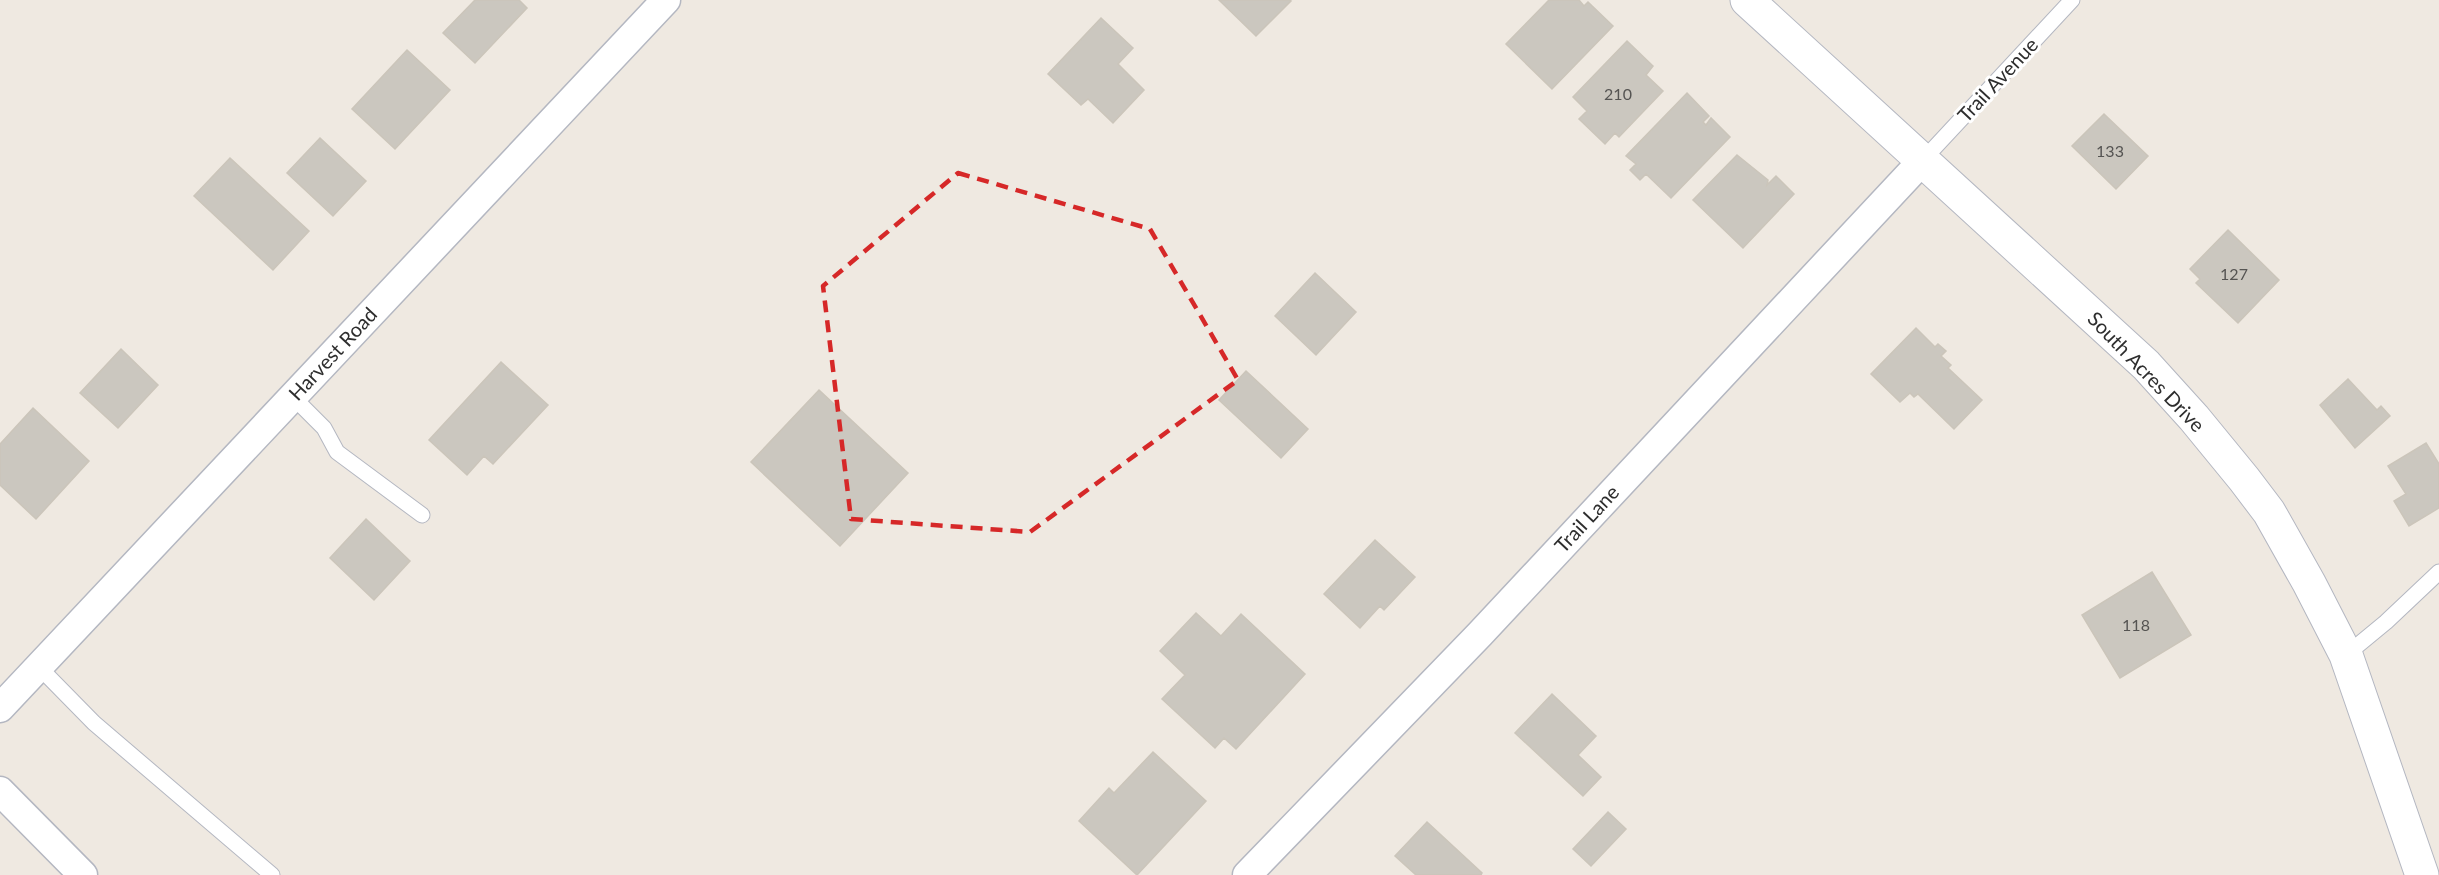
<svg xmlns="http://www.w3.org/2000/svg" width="2439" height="875" font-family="Lato,sans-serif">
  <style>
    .building { fill: #cbc7bf; stroke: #cbc5ba; stroke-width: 1.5 }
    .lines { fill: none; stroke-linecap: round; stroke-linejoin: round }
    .lane-casing { stroke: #b4b7c1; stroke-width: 17 }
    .street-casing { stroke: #b4b7c1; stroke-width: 31 }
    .secondary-casing { stroke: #b4b7c1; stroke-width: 35 }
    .lane { stroke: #fff; stroke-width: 15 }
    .street { stroke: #fff; stroke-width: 28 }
    .secondary { stroke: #fff; stroke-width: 33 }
    .marked { fill: none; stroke: #d62828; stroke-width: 4.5; stroke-dasharray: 12 8; stroke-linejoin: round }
    .labels { text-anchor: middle; stroke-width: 6; stroke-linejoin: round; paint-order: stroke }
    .number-label { font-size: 16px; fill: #555452 }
    .street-label { font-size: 20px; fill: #2e2e2e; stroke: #fff }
  </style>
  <rect width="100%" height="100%" fill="#efe9e1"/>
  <path class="building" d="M 475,0 L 519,0 L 527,8 L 475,63 L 443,33 Z
    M 1219,0 L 1289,0 L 1291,1 L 1256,36 Z
    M 1549,0 L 1579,0 L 1584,6 L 1588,2 L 1613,26 L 1552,89 L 1506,44 Z
    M 1101,18 L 1133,48 L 1118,64 L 1144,90 L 1113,123 L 1088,99 L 1081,105 L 1048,74 Z
    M 1627,41 L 1653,66 L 1646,75 L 1663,91 L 1619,137 L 1615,133 L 1605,144 L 1579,119 L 1587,111 L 1573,97 Z
    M 407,50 L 450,90 L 395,149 L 352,109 Z
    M 1687,93 L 1709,116 L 1703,122 L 1706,125 L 1711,118 L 1730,137 L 1671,198 L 1646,174 L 1640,180 L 1630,170 L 1636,164 L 1626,156 Z
    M 2104,114 L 2148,156 L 2116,189 L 2072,146 Z
    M 320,138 L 366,181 L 333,216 L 287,173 Z
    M 1737,155 L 1768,180 L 1767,185 L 1776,176 L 1794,194 L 1743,248 L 1693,200 Z
    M 230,158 L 309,231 L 273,270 L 194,196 Z
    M 2228,230 L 2279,280 L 2238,323 L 2196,283 L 2200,279 L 2190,269 Z
    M 1315,273 L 1356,312 L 1316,355 L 1275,316 Z
    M 1916,328 L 1935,347 L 1938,344 L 1946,351 L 1941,356 L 1951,365 L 1948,368 L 1982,400 L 1954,429 L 1918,394 L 1914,397 L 1910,393 L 1900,402 L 1871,374 Z
    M 121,349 L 158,385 L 118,428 L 80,393 Z
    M 501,362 L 548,405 L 493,464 L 484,456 L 467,475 L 429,440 Z
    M 1246,371 L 1308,429 L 1281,458 L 1219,400 Z
    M 2348,379 L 2377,410 L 2381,406 L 2390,416 L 2355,448 L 2320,405 Z
    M 819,390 L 908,473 L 840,546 L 751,462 Z
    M 33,408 L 89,461 L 36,519 L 0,485 L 0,444 Z
    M 2426,443 L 2439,464 L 2439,508 L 2409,526 L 2394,501 L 2406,494 L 2388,466 Z
    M 366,519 L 410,561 L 374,600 L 330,558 Z
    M 1375,540 L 1415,577 L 1384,610 L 1380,606 L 1360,628 L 1324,594 Z
    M 2152,572 L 2191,635 L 2120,678 L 2082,615 Z
    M 1196,613 L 1221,636 L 1241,614 L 1305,674 L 1236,749 L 1224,738 L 1215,748 L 1162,699 L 1185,675 L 1160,651 Z
    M 1552,694 L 1596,736 L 1578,755 L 1601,777 L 1583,796 L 1515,733 Z
    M 1153,752 L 1206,801 L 1137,875 L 1079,821 L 1109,788 L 1114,793 Z
    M 1608,812 L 1626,829 L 1591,866 L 1573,849 Z
    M 1427,822 L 1482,873 L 1481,875 L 1416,875 L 1395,856 Z"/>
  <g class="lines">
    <defs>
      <path id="lane" d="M 1923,160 L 2072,0
        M 293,397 L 324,428 L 337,452 L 422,515
        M 2346,655 L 2386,622 L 2439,572
        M 39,667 L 94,723 L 272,875"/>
      <path id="street" d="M 0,708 L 666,0
        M 0,791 L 83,875
        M 1247,875 L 1480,634 L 1923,160"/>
      <path id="secondary" d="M 1747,0 L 2146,365 L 2194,418 L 2244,479 L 2269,512 L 2309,583 L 2346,655 L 2422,875"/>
    </defs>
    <use href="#lane" class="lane-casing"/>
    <use href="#street" class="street-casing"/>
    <use href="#secondary" class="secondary-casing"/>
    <use href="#lane" class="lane"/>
    <use href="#street" class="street"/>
    <use href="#secondary" class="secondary"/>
  </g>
  <path class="marked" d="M 958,173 L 1150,229 L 1238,380 L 1030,532 L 851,519 L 823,286 Z"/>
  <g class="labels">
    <g class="number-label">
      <text x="1618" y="100">210</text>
      <text x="2110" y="157">133</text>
      <text x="2234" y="280">127</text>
      <text x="2136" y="631">118</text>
    </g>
    <g class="street-label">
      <text transform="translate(1998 80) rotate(-47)" y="7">Trail Avenue</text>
      <text transform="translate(333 354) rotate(-47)" y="7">Harvest Road</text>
      <text transform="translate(2146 372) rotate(46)" y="7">South Acres Drive</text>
      <text transform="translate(1587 519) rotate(-47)" y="7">Trail Lane</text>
    </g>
  </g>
</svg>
